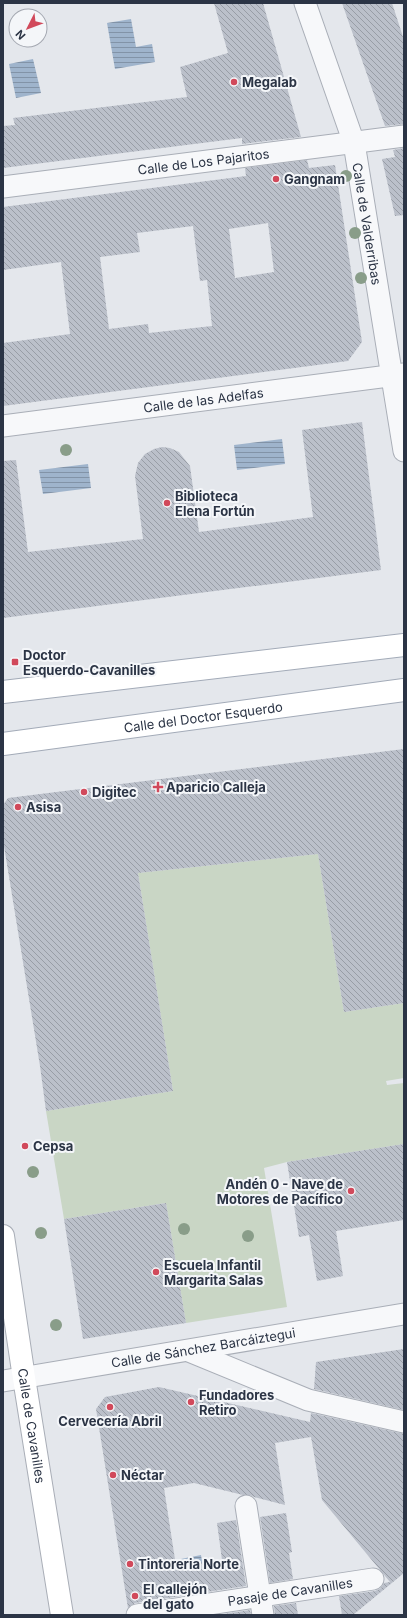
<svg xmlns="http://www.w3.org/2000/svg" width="407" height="1618" font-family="Inter,sans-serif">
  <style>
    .green { fill: #c9d6c5 }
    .water { fill: url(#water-rules) }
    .building { fill: url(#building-back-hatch); fill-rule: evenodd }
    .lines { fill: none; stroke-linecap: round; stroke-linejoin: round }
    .street-casing { stroke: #a9aeb7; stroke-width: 23 }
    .secondary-casing { stroke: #a9aeb7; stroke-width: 24 }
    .primary-casing { stroke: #a3abb8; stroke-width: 24 }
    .street { stroke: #f7f8fa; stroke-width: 21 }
    .secondary { stroke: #fff; stroke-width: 22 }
    .primary { stroke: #fff; stroke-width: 22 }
    .tree { fill: #899d89 }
    .poi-dot { fill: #d1495b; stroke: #f4f6f9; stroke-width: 1.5 }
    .labels { text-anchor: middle; stroke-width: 4; stroke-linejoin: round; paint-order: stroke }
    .poi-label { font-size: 13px; font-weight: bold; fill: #2b3445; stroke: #f4f6f9; text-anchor: start }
    .street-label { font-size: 13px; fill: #2b3445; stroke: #f4f6f9 }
  </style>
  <defs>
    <pattern id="water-rules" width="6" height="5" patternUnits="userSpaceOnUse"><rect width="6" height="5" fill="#9fb4cc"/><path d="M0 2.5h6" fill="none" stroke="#8293a7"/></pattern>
    <pattern id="building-back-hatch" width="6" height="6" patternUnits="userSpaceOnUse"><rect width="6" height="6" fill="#bbc0ca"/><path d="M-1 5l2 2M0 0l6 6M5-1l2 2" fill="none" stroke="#989da6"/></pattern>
  </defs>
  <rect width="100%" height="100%" fill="#e4e7ec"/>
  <path class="green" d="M 318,854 L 344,1012 L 404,1003 L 404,1078 L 386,1081 L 387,1085 L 404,1083 L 404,1144 L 287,1162 L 264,1168 L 287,1307 L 186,1323 L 166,1203 L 64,1219 L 46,1111 L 173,1091 L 138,873 Z"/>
  <path class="water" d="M 131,19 L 136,47 L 152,44 L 155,62 L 115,69 L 107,23 Z
    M 33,59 L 41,93 L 16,98 L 9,64 Z
    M 282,439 L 285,464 L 237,470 L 234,445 Z
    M 88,464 L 91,488 L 43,494 L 39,470 Z
    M 201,1555 L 207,1594 L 187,1597 L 181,1559 Z"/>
  <path class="building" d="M 214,3 L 263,3 L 301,137 L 242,144 L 242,138 L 3,168 L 3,126 L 15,125 L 13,118 L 187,97 L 180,67 L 228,53 Z
    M 342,3 L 392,3 L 404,40 L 404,124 L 385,126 Z
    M 404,148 L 404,215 L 395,216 L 382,159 L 395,157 L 393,150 Z
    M 307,160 L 309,168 L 335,165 L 362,342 L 348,361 L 3,406 L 3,343 L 70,334 L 61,262 L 3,270 L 3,207 L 246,176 L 245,168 ZM 268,223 L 274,272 L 235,278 L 229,229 ZM 193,226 L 200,281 L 207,280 L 212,326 L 149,333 L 148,324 L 109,329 L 100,257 L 140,252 L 137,233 Z
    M 362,422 L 381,570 L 3,618 L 3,461 L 16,460 L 28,552 L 143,539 L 135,476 L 138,463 L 145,454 L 154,449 L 162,447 L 170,448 L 179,452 L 190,466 L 199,532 L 313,517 L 302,430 Z
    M 404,749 L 404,1003 L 344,1012 L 318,854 L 138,873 L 173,1091 L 46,1111 L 40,1066 L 3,840 L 3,805 L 8,798 Z
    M 404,1144 L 404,1220 L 336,1231 L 343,1276 L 317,1281 L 309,1235 L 299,1237 L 287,1162 Z
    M 166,1203 L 186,1323 L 83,1339 L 64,1219 Z
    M 404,1349 L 404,1410 L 314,1389 L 316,1362 Z
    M 159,1387 L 310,1422 L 311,1413 L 404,1434 L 404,1573 L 353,1615 L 342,1615 L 339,1596 L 375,1591 L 381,1588 L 384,1583 L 390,1582 L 322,1500 L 311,1437 L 275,1443 L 285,1505 L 254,1497 L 250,1495 L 243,1495 L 194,1483 L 164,1488 L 176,1566 L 222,1560 L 217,1523 L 236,1520 L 246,1586 L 135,1603 L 128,1608 L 96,1409 L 105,1397 Z
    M 286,1513 L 292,1552 L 289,1553 L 293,1579 L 270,1583 L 260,1517 Z
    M 296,1603 L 298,1615 L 275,1615 L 274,1606 Z
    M 250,1610 L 251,1615 L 217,1615 Z"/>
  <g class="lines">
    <defs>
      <g id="street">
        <path id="s1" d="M 305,3 L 354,143 L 404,451"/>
        <path id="s2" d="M 3,187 L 404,136"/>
        <path id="s3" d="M 3,426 L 404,374"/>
        <path d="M 189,1351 L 308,1400 L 404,1422"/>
        <path id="s4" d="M 3,1381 L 404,1314"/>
        <path d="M 246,1506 L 263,1615"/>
        <path id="s5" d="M 137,1615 L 373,1579"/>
      </g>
      <g id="secondary">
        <path id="s6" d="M 3,1236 L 24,1378 L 62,1615"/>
      </g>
      <g id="primary">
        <path d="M 3,692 L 404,645"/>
        <path id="s7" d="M 3,744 L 404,690"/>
      </g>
    </defs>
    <use href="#street" class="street-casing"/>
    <use href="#secondary" class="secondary-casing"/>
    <use href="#primary" class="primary-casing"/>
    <use href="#street" class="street"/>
    <use href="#secondary" class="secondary"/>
    <use href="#primary" class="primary"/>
  </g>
  <g class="tree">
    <circle cx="346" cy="176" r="6"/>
    <circle cx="355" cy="233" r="6"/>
    <circle cx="361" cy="278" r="6"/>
    <circle cx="66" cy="450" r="6"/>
    <circle cx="33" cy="1172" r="6"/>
    <circle cx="184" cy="1229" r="6"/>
    <circle cx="41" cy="1233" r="6"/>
    <circle cx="248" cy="1236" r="6"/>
    <circle cx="56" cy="1325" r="6"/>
  </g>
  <g class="poi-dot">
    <circle cx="234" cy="82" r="4"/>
    <circle cx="276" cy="179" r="4"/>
    <circle cx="167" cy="503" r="4"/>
    <rect x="11" y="658" width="8" height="8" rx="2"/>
    <path d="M156 781h4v4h4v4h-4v4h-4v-4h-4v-4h4z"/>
    <circle cx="84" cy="792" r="4"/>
    <circle cx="18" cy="807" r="4"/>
    <circle cx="25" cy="1146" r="4"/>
    <circle cx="351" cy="1191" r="4"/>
    <circle cx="156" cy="1272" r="4"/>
    <circle cx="191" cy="1402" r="4"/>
    <circle cx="110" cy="1407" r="4"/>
    <circle cx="113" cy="1475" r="4"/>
    <circle cx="130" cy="1564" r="4"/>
    <circle cx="135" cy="1596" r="4"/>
  </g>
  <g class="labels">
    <g class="poi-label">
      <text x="242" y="87">Megalab</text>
      <text x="284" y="184">Gangnam</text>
      <text x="175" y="501">Biblioteca<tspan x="175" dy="15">Elena Fortún</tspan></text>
      <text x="23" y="660">Doctor<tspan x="23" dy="15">Esquerdo-Cavanilles</tspan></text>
      <text x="166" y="792">Aparicio Calleja</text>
      <text x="92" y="797">Digitec</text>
      <text x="26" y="812">Asisa</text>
      <text x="33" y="1151">Cepsa</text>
      <text x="343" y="1189" text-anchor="end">Andén 0 - Nave de<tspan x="343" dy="15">Motores de Pacífico</tspan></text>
      <text x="164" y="1270">Escuela Infantil<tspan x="164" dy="15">Margarita Salas</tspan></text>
      <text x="199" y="1400">Fundadores<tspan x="199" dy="15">Retiro</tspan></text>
      <text x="110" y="1426" text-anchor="middle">Cervecería Abril</text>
      <text x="121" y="1480">Néctar</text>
      <text x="138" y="1569">Tintoreria Norte</text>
      <text x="143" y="1594">El callejón<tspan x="143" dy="15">del gato</tspan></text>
    </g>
    <g class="street-label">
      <text dy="5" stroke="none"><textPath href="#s2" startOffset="202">Calle de Los Pajaritos</textPath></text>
      <text dy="5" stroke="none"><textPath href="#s1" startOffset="230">Calle de Valderribas</textPath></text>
      <text dy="5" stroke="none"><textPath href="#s3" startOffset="202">Calle de las Adelfas</textPath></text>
      <text dy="5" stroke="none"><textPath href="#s7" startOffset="202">Calle del Doctor Esquerdo</textPath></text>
      <text dy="5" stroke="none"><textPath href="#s4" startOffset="203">Calle de Sánchez Barcáiztegui</textPath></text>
      <text dy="5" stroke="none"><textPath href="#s6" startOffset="192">Calle de Cavanilles</textPath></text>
      <text dy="5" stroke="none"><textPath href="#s5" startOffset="155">Pasaje de Cavanilles</textPath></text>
    </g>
  </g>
  <rect width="407" height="1618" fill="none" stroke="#2b3445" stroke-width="8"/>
  <g transform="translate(28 28) rotate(228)"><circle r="19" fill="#f4f6f9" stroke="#a4a8b1"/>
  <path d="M0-3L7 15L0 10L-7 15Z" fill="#d1495b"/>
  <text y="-6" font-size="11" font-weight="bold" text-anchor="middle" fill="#2b3445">N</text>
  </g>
</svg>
